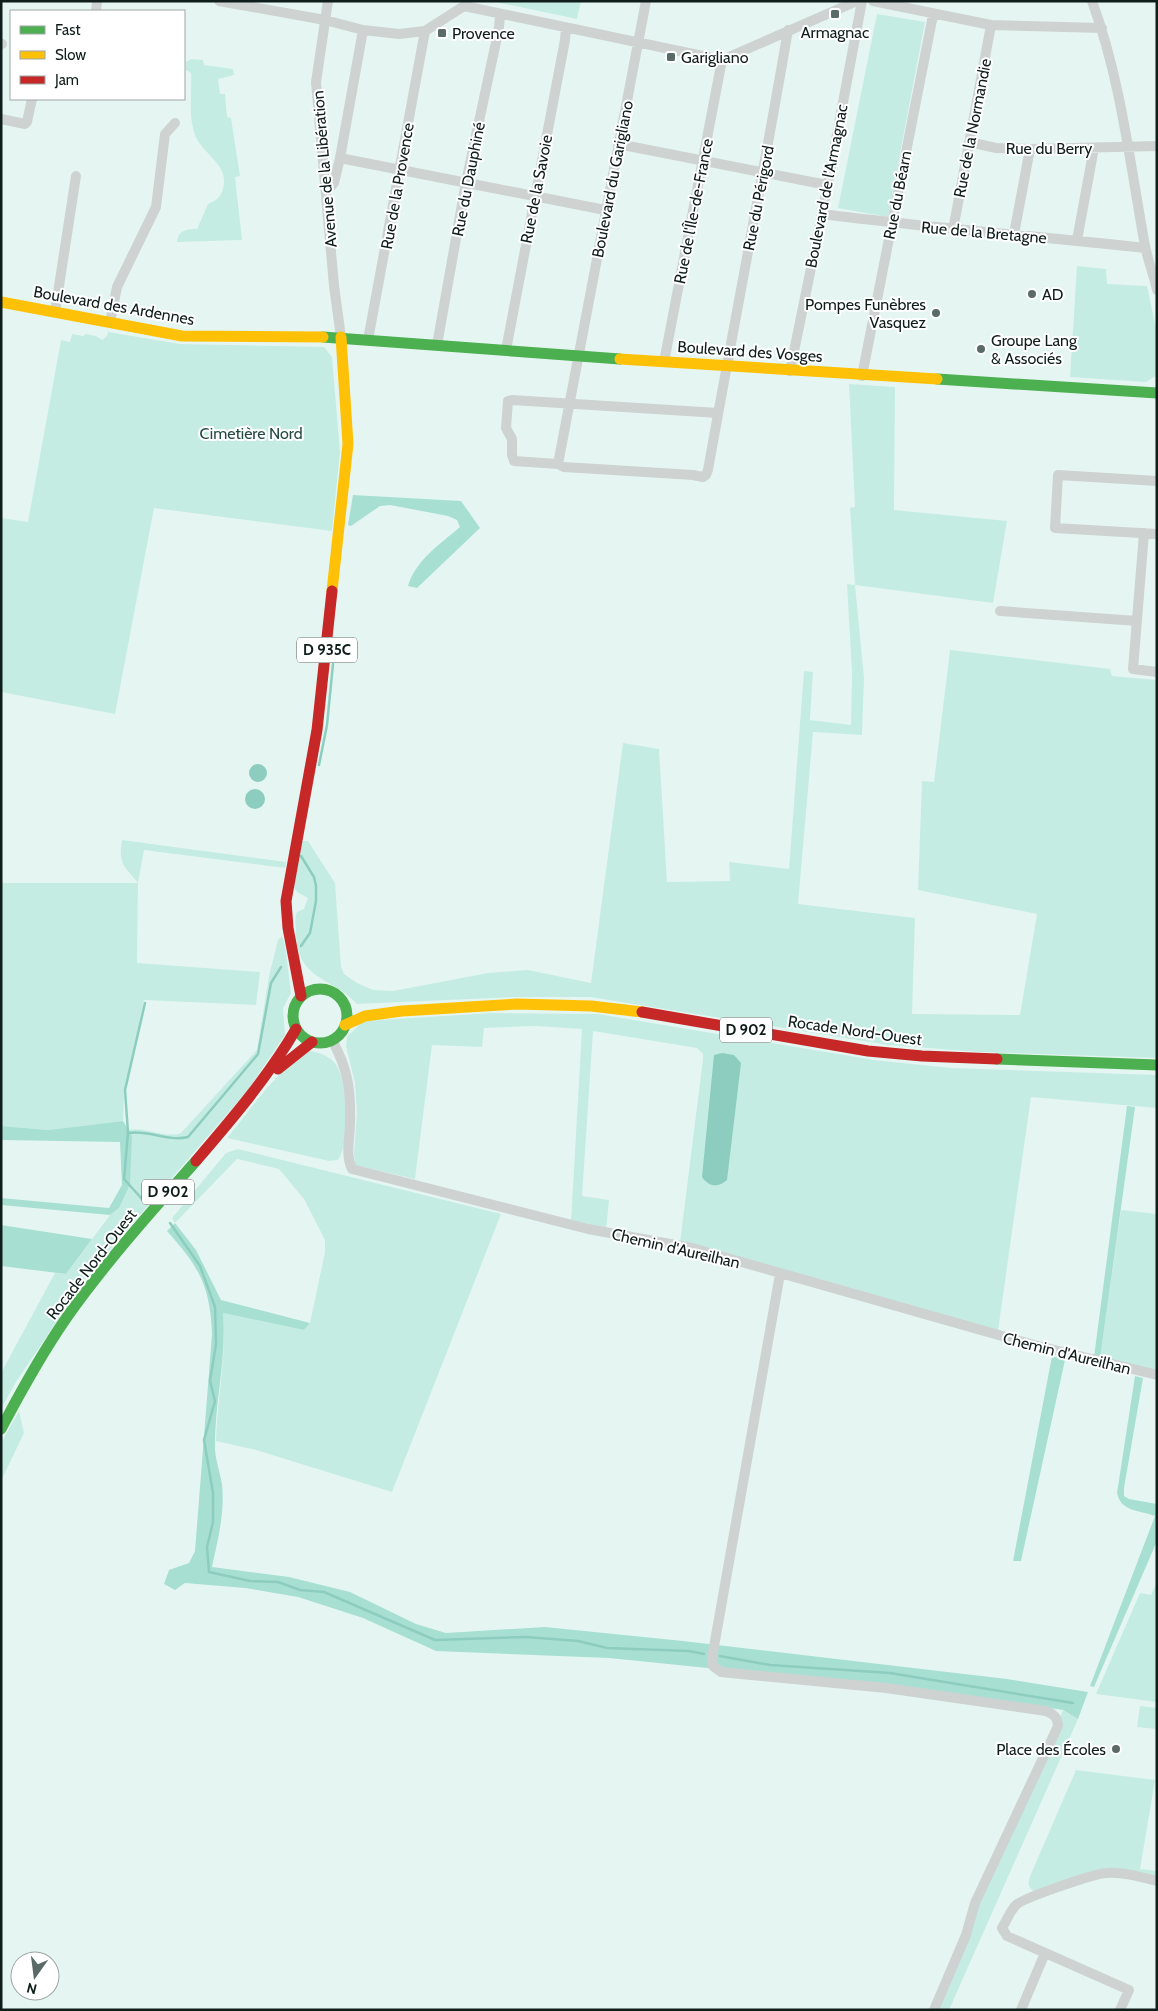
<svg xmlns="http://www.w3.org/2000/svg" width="1158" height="2011" font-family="Cabin,sans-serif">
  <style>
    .green { fill: #c5ece3 }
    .forest { fill: #a8dfd3 }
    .water { fill: #8ccdc0 }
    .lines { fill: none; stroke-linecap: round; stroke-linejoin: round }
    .stream { stroke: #8ccdc0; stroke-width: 2.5 }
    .street { stroke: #ced3d2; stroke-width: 10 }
    .fast { stroke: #4caf50; stroke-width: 11 }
    .slow { stroke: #ffc107; stroke-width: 11 }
    .jam { stroke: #c62828; stroke-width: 11 }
    .poi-dot { fill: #5a6a66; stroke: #fff; stroke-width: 2 }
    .labels { text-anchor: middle; stroke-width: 4; stroke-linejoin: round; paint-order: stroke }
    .shield { fill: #fff; stroke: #57625f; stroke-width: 1 }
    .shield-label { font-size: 15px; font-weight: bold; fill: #0f1e1b }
    .poi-label { font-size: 16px; fill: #0f1e1b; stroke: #fff; text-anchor: start }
    .street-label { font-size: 16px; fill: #0f1e1b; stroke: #fff }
    .park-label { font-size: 16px; fill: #234b42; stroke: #fff }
  </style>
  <rect width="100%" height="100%" fill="#e5f6f2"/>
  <path class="green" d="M 491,1 L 581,1 L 577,19 Z
    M 877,14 L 925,22 L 888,217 L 838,208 Z
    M 191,59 L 203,60 L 204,65 L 233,69 L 234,75 L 218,79 L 220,94 L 225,94 L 227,117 L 231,118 L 240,176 L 235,177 L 242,240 L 177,242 C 178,230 187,229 197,229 L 208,204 C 216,201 221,197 223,188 C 230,165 202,154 195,135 C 188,116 192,93 191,73 L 186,70 L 186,62 Z
    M 1077,266 L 1106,269 L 1107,284 L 1147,286 L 1157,333 L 1157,375 L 1146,382 L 1070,377 Z
    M 108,332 L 180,344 L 324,347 L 332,357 L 340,452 L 332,531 L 154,508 L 115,714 L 1,692 L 1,518 L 28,522 L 61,340 L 70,342 L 72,334 L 83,336 L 86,334 L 96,336 L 102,340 L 107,336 Z
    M 849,384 L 895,387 L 894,510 L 1007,521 L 993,603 L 855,585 L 864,678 L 862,735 L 813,732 L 798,904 L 915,918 L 912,1014 L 1020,1015 L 1037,914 L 918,890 L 922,781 L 934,782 L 950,650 L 1110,669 L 1112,676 L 1157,680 L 1157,1058 L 980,1052 L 889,1045 L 590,997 L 516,997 L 357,1004 C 332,976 299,982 296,935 C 296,927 294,919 297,912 L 304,909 L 308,898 L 297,892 L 294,887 L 302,841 L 308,841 L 335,883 L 341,967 L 344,974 L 357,983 L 373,990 L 393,991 L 488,973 L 528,970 L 591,983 L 623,743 L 659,749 L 667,882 L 730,881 L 729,862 L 789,869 L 804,671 L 813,672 L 810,720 L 851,725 L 852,673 L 847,584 L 855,585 L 850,508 L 855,507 Z
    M 122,840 L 286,862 L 285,868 L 144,850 L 138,883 L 137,963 L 260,972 L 256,1005 L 144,1000 L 124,1096 L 123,1121 L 48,1130 L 1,1126 L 1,883 L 138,883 C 124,865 118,865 122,840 Z
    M 282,936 L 285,945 L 291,993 L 283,1008 L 285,1035 L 247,1091 L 88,1275 L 16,1382 L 1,1409 L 1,1373 L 55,1273 L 66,1274 L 110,1215 L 119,1208 L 132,1136 L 128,1130 C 145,1126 165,1139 181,1133 L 257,1050 L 269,976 L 278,940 Z
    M 491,1013 L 598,1014 L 874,1060 L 951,1068 L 1157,1075 L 1157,1108 L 1031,1097 L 998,1331 L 680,1242 L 703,1059 L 703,1054 L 697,1048 L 593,1031 L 582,1196 L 609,1200 L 606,1230 L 571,1221 L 582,1029 L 536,1026 L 484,1028 L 482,1047 L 432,1045 L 415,1179 L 355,1165 L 354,1153 L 357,1113 L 355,1083 L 346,1046 L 347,1037 L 363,1021 Z
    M 310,1051 C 318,1052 329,1056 334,1062 C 349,1080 351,1141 338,1160 L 329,1161 L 227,1138 C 248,1113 281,1064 310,1051 Z
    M 238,1149 L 501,1214 L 392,1492 L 256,1450 L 216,1441 C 217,1398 227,1355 223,1313 L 304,1330 L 310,1323 L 325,1252 L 325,1240 L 304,1199 L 279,1169 L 237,1159 L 175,1223 L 172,1218 L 226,1153 Z
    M 1121,1210 L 1157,1214 L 1157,1372 L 1100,1359 Z
    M 19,1411 L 24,1433 L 1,1481 L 1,1443 Z
    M 1157,1582 L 1157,1702 L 1096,1694 L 1140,1593 L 1151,1595 Z
    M 1140,1706 L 1157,1708 L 1157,1729 L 1137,1727 Z
    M 1063,1710 L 1078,1719 L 949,2010 L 931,2010 Z
    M 1076,1770 L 1155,1780 L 1140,1869 L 1157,1871 L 1157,1877 L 1132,1872 L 1033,1891 C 1026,1886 1029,1880 1031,1874 Z"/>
  <path class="forest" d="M 353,495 L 461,501 L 480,528 L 417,588 L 408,586 C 415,561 440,544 460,527 L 457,520 L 448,516 L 390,505 L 380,506 L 351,526 L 348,525 Z
    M 1127,1106 L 1135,1107 L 1100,1359 L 1094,1357 Z
    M 123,1121 L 132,1136 L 130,1184 L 119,1208 L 110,1215 L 1,1205 L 1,1198 L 109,1208 L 122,1185 L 120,1142 L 1,1140 L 1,1126 L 48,1130 Z
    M 175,1223 L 196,1250 L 221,1300 L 310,1323 L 304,1330 L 223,1313 C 227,1359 214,1404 215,1450 C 216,1461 220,1473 222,1484 C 225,1513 218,1539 212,1567 L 289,1577 L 350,1592 L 416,1624 L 446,1633 L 545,1627 L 683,1641 L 1007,1679 L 1088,1692 L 1078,1719 L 1063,1710 L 951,1693 L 609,1658 L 436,1651 L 363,1618 L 298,1597 L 245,1588 L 185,1583 L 175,1590 L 164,1584 L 169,1570 L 189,1563 L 195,1551 L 212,1334 C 210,1285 199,1267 167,1231 Z
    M 1,1225 L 92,1239 L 66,1274 L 1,1266 Z
    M 1052,1356 L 1065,1360 L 1021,1561 L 1013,1561 Z
    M 1135,1376 L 1143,1378 L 1124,1488 L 1124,1496 L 1129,1499 L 1157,1504 L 1157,1541 L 1094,1687 L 1090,1686 L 1155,1516 C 1139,1510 1121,1512 1117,1493 Z"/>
  <path class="water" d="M249 773a9 9 0 1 1 18 0a9 9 0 1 1-18 0Z
    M245 799a10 10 0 1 1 20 0a10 10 0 1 1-20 0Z
    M 722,1053 L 734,1055 L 741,1063 L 727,1180 C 718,1188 709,1187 702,1177 L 714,1055 Z"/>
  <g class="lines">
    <path class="stream" d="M 319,765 L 327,725 L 333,664
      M 301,946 L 310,933 L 316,901 L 316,886 L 314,877 L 301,856
      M 128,1133 L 125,1090 L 145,1003
      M 142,1199 L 124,1179 L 128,1133 C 148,1129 167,1142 188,1137 L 258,1054 L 271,983 L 281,967
      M 170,1223 L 200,1266 L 215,1307 L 216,1344 L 210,1381 L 215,1401 L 204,1440 L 213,1493 L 213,1522 L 207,1547 L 209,1572 L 250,1581 L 278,1582 L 300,1590 L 324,1592 L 435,1640 L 526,1637 L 578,1641 L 607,1648 L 689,1651 L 704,1654
      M 720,1656 L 770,1665 L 890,1673 L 1073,1703"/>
    <path class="street" d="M 219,1 L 325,20 L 363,30 L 399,34 L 425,31 L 464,6 L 722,60 L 857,1
      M 328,1 L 316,82 L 334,286 L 341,337
      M 873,1 L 991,25 L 1102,28
      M 1092,1 C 1121,80 1130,164 1145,246 C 1148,261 1154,275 1157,290
      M 96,11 L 97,1
      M 1,44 L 2,44
      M 1,119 L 25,124 L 27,122 L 32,99
      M 969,142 L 996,148 L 1030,149 L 1157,146
      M 618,144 L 827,185
      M 340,158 L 605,210
      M 326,192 L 334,183 L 340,158 L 363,30
      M 822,214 C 930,228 1038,236 1145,248
      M 953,230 L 991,25
      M 1014,234 L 1030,149
      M 1077,240 L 1094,148
      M 55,312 L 76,176
      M 110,322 L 117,287 L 156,207 L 165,134 L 175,123
      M 368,340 L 425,31
      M 437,345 L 466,182 L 499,28 L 500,15
      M 506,350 L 565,40 L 566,28
      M 664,362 L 722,60
      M 790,371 L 822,214 L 862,1
      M 862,376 L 933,15
      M 718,413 L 512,400 L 508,401 L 506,428 L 512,439 L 512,455 L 514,461 L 558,464 L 564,467 L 693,475 L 703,477 L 706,475 L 708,470 C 734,323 763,177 788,30
      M 558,464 L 646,1
      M 1157,481 L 1058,475 L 1055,528 L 1157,534
      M 1144,533 L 1133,669 L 1157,672
      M 1000,611 L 1137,621
      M 332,1040 C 348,1069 351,1090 350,1123 C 350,1138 345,1155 352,1169 L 588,1229 L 692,1248 L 1034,1345 L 1157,1375
      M 780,1274 L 712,1658 L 713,1666 L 721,1672 L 730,1673 L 886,1688 L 1046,1711 C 1054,1714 1058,1718 1058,1726 L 975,1903 L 966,1935 L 934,2010
      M 1021,2010 L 1045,1953
      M 1120,2010 L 1129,1990 L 1007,1936 L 1002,1928 C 1007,1920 1010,1911 1016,1905 C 1023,1898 1096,1873 1107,1873 C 1124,1872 1141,1877 1157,1881"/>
    <path class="fast" d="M 323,337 L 620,359
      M 937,379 L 1157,393
      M293 1016a27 27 0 1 1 54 0a27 27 0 1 1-54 0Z
      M 997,1059 L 1157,1065
      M 1,1429 C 21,1391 42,1353 67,1317 C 106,1262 151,1212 196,1161"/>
    <path class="slow" d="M 1,302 L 182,336 L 323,337
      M 620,359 L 937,379
      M 332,591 L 348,444 L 341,337
      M 345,1025 L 365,1016 L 402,1011 L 517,1004 L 591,1006 L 642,1012"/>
    <path class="jam" d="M 301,996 L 288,928 L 286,901 L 317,730 L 332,591
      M 642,1012 L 868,1051 L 922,1056 L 997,1059
      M 278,1069 L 312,1042
      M 196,1161 C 232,1119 268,1077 296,1029"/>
  </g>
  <g class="poi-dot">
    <rect x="830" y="9" width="10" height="10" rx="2.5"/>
    <rect x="437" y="28" width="10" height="10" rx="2.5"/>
    <rect x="666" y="52" width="10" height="10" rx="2.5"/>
    <circle cx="1032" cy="294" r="5"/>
    <circle cx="936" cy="313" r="5"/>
    <circle cx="981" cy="349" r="5"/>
    <circle cx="1116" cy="1749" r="5"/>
  </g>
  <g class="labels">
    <g class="shield">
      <rect x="297" y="637.5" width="60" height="25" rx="4"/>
      <rect x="720" y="1017.5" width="52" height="25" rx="4"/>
      <rect x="142" y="1179.5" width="52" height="25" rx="4"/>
    </g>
    <g class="shield-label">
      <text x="327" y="655">D 935C</text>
      <text x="746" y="1035">D 902</text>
      <text x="168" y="1197">D 902</text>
    </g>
    <g class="poi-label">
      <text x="835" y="38" text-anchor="middle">Armagnac</text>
      <text x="452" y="39">Provence</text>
      <text x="681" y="63">Garigliano</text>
      <text x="1042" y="300">AD</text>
      <text x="926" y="310" text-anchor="end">Pompes Funèbres<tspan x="926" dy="18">Vasquez</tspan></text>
      <text x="991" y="346">Groupe Lang<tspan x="991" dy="18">&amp; Associés</tspan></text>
      <text x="1106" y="1755" text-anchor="end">Place des Écoles</text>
    </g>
    <g class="street-label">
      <text transform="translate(972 128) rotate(-79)" y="6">Rue de la Normandie</text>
      <text x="1049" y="154">Rue du Berry</text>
      <text transform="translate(324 169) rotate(-95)" y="6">Avenue de la Libération</text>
      <text transform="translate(468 179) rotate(-79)" y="6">Rue du Dauphiné</text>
      <text transform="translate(612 179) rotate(-79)" y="6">Boulevard du Garigliano</text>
      <text transform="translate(397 186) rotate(-80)" y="6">Rue de la Provence</text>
      <text transform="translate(826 186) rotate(-79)" y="6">Boulevard de l'Armagnac</text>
      <text transform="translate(536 189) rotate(-79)" y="6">Rue de la Savoie</text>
      <text transform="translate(897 195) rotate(-79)" y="6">Rue du Béarn</text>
      <text transform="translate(758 198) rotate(-79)" y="6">Rue du Périgord</text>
      <text transform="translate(693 211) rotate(-79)" y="6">Rue de l'Île-de-France</text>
      <text transform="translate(984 232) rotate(5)" y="6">Rue de la Bretagne</text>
      <text transform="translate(114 305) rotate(10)" y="6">Boulevard des Ardennes</text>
      <text transform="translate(750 351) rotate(4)" y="6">Boulevard des Vosges</text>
      <text transform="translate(855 1030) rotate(8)" y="6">Rocade Nord-Ouest</text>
      <text transform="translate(676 1248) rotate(13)" y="6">Chemin d'Aureilhan</text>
      <text transform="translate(91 1264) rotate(-52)" y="6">Rocade Nord-Ouest</text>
      <text transform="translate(1067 1353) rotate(14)" y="6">Chemin d'Aureilhan</text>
    </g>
    <g class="park-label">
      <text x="251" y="439">Cimetière Nord</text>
    </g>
  </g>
  <rect width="1158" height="2011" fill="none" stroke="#0f1e1b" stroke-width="5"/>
  <rect x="10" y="10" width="175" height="90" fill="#ffffff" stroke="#9fa5a4"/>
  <rect x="20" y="26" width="25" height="8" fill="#4caf50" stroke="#9fa5a4"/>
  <text x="55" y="35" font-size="15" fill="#0f1e1b">Fast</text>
  <rect x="20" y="51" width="25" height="8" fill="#ffc107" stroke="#9fa5a4"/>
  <text x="55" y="60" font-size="15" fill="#0f1e1b">Slow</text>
  <rect x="20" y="76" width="25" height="8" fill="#c62828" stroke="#9fa5a4"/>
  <text x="55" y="85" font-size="15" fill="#0f1e1b">Jam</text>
  <g transform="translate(35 1976) rotate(194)"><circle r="24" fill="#ffffff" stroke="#9fa5a4"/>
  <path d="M0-4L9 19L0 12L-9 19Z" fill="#5a6a66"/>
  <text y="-8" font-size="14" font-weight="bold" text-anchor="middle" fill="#0f1e1b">N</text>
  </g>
</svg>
